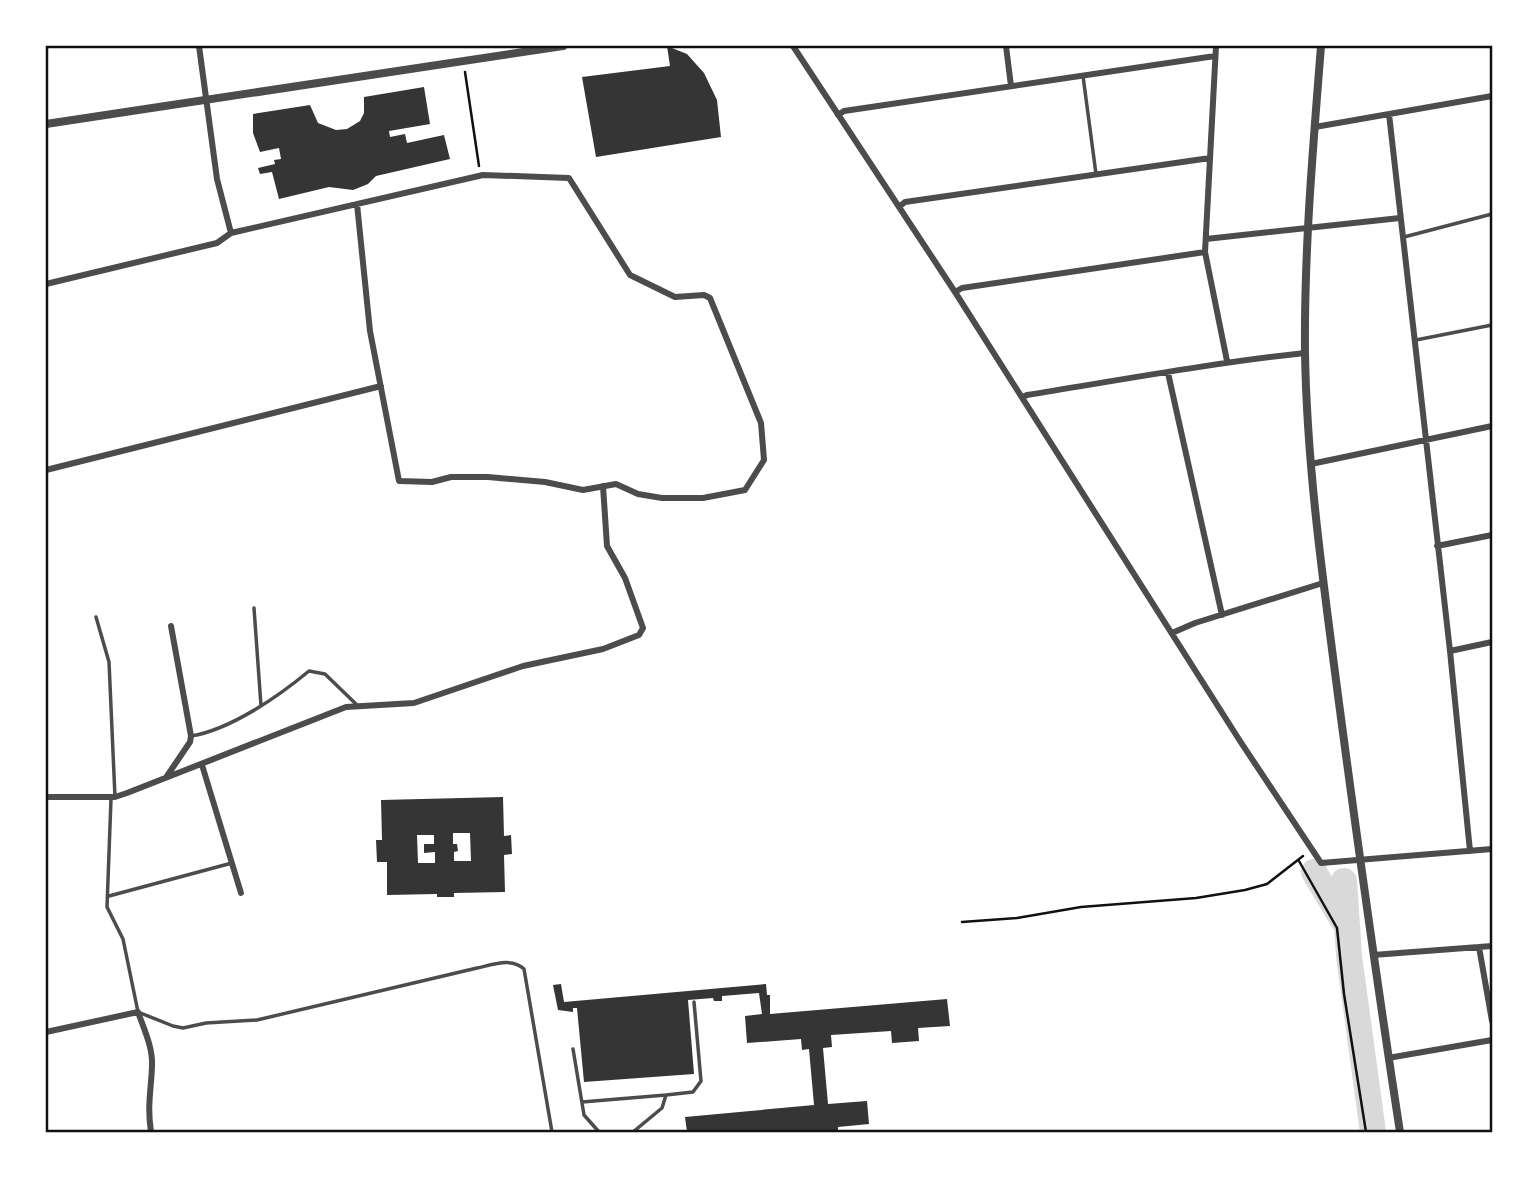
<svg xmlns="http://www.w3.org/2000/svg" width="1538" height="1178" font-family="'Times New Roman',serif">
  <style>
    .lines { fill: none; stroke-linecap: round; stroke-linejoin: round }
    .river { stroke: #d9d9d9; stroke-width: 26 }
    .building { fill: #353535; fill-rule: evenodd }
    .path { stroke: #111; stroke-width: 2.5 }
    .service { stroke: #4c4c4c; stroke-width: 3.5 }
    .minor { stroke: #4c4c4c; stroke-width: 6 }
    .tertiary { stroke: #4c4c4c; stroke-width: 8 }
    .neatline { fill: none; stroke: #111; stroke-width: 2.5 }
  </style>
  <rect width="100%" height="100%" fill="#fff"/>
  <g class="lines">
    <path class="river" d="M 1314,872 L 1344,922
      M 1344,881 L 1349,956 L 1373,1132"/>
  </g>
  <path class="building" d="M 667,46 L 687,54 L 704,73 L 717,100 L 721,137 L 596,157 L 582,77 L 670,66 Z
    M 424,87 L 430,124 L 389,131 L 390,137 L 405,134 L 407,143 L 444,135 L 450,159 L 376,176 L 368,184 L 353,190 L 329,187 L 279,199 L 272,172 L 260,174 L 258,168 L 275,164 L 274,160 L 281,159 L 279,148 L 260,152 L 253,133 L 253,114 L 310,105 L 318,123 L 336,130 L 347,129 L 360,121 L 364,113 L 364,97 Z
    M 503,797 L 504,836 L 511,835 L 512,854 L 504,855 L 505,892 L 454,893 L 454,897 L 437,897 L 437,894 L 387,895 L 387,862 L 377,862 L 376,840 L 382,840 L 381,800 ZM 453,833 L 470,833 L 471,861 L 454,861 L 454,852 L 458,851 L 457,844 L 453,844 ZM 417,835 L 434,835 L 434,844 L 424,844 L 424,853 L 435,852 L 435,863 L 418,863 Z
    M 561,984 L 564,1002 L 766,984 L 767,995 L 770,995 L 770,1014 L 947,999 L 950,1026 L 918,1028 L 919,1041 L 892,1043 L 891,1031 L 831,1035 L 832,1047 L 823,1048 L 828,1104 L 867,1101 L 869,1124 L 838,1127 L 838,1132 L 808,1132 L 808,1130 L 778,1132 L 687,1132 L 685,1117 L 814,1105 L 809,1049 L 802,1050 L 801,1039 L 747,1043 L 745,1016 L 762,1014 L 759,993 L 722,996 L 722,1001 L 714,1001 L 713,998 L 688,1000 L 694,1074 L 584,1082 L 577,1008 L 573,1008 L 573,1012 L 558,1010 L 553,985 Z"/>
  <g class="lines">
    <path class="path" d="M 465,72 L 479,166
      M 1299,861 L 1337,928 L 1344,994 L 1366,1132
      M 962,922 L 1017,918 L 1081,907 L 1196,898 L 1245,890 L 1267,884 L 1303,856"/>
    <path class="service" d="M 1083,76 L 1096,174
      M 1404,237 L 1492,214
      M 1416,340 L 1492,325
      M 254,608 L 261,706
      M 96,617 L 109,662 L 115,797
      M 191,736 C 230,730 279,696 309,671 L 325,674 L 357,705
      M 111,799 L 107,907 L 123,939 L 138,1012 L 173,1026 L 183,1028 L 206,1023 L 257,1020 L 477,968 C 492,965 512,957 524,969 L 552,1132
      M 109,896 L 232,863
      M 573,1049 L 584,1115 L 599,1132
      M 582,1102 L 666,1095
      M 633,1132 L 662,1108 L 666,1095 L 693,1092 L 701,1081 L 694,1002"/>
    <path class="minor" d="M 199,46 L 217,179 L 231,233
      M 793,46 L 955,292 L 1240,741 L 1321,863 L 1492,849
      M 1006,46 L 1011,86
      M 1216,46 L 1205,252 L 1227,361
      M 1389,114 L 1450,651 L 1470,851
      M 838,115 L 844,111 L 1215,56
      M 1315,127 L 1492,96
      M 899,207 L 905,202 L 1210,158
      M 1206,239 L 1400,218
      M 46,284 L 217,243 L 231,233 L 483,175 L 569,178 L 630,275 L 675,297 L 704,295 L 710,298 L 761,423 L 764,460 L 745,490 L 703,498 L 662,498 L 638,494 L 616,484 L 583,490 L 545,482 L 488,477 L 451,477 L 432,482 L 399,481 L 370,331 L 357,204
      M 955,292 L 962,288 L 1205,252
      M 1168,373 L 1222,615
      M 1023,397 L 1027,395 C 1120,380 1212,363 1305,353
      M 1311,464 L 1492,426
      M 46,470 L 381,386
      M 1437,546 L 1492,535
      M 1172,633 L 1195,623 L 1323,583
      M 1450,651 L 1492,642
      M 202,765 L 241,893
      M 167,776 L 190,742 L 191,736 L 171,626
      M 46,797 L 115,797 L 127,793 L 346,707 L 414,703 L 523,666 L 603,649 L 639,635 L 643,628 L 625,578 L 607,546 L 603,486
      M 1479,947 L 1492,1021
      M 1373,955 L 1492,946
      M 46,1032 L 138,1012 C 144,1029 153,1048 152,1066 C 151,1092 147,1105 151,1132
      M 1388,1058 L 1492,1040"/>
    <path class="tertiary" d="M 1321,46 C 1313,148 1304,250 1305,353 C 1307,470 1324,587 1339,703 C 1358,846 1378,989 1400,1132
      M 46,124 L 563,46"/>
  </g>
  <rect width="1538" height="1178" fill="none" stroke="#ffffff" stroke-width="94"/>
  <rect x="47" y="47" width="1444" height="1084" class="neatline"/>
</svg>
